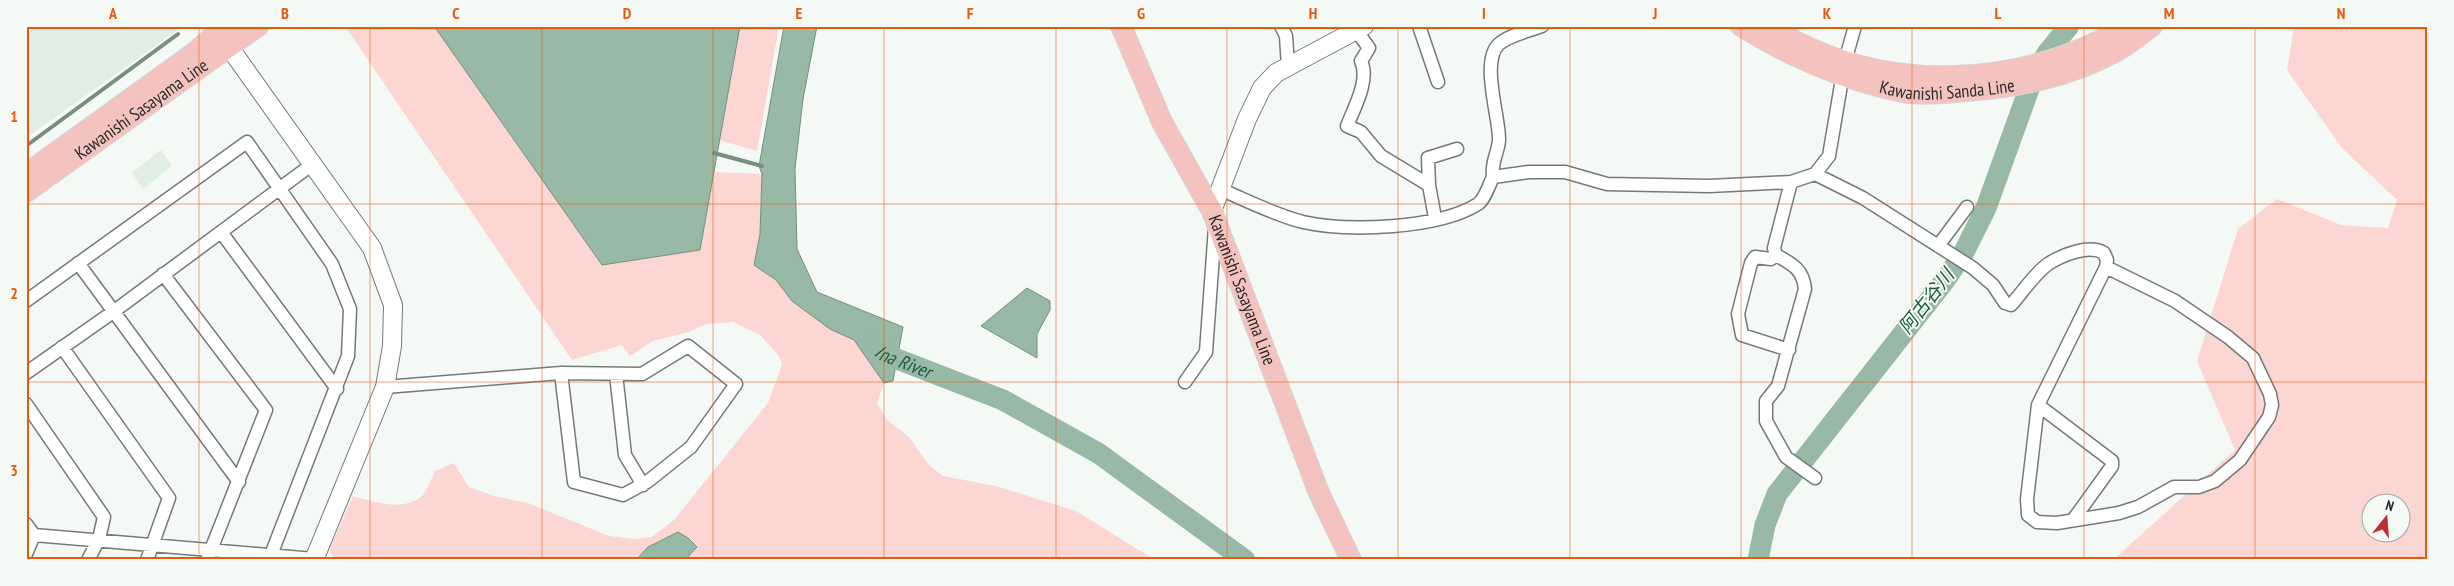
<svg xmlns="http://www.w3.org/2000/svg" width="2454" height="586" font-family="'PT Sans Narrow','Noto Sans JP',sans-serif">
  <style>
    .built { fill: #e1eee6 }
    .green { fill: #fbd6d2; fill-rule: evenodd }
    .water { fill: #97b9a5; stroke: #768f80 }
    .lines { fill: none; stroke-linecap: round; stroke-linejoin: round }
    .stream { stroke: #768f80; stroke-width: 4 }
    .river { stroke: #97b9a5; stroke-width: 21 }
    .street-casing { stroke: #757a77; stroke-width: 15 }
    .secondary-casing { stroke: #757a77; stroke-width: 20 }
    .primary-casing { stroke: #d4d5d4; stroke-width: 22 }
    .street { stroke: #fff; stroke-width: 12 }
    .secondary { stroke: #fff; stroke-width: 18 }
    .primary { stroke: #f4c3bf; stroke-width: 20 }
    .grid { fill: none; stroke: #e8590c; stroke-width: 1; stroke-opacity: 0.55 }
    .labels { text-anchor: middle; stroke-width: 4; stroke-linejoin: round; paint-order: stroke }
    .street-label { font-size: 18px; fill: #2a2c2a; stroke: #f4f9f6 }
    .water-label { font-size: 19px; font-style: italic; fill: #215b40; stroke: #f4f9f6 }
    .neatline { fill: none; stroke: #e8590c; stroke-width: 2 }
    .grid-label { font-size: 16px; text-anchor: middle; font-weight: bold; fill: #e8590c }
  </style>
  <rect width="100%" height="100%" fill="#f4f9f6"/>
  <path class="built" d="M 26,26 L 177,26 L 179,29 L 26,138 Z
    M 161,150 L 172,166 L 143,189 L 132,173 Z"/>
  <path class="green" d="M 345,26 L 434,26 L 602,265 L 700,250 L 714,172 L 762,174 L 760,234 L 754,265 L 776,280 L 793,301 L 830,329 L 854,340 L 884,383 L 877,403 L 886,419 L 909,437 L 929,465 L 943,476 L 996,486 L 1076,511 L 1155,560 L 685,560 L 697,547 L 688,538 L 678,532 L 648,547 L 636,560 L 335,560 L 329,550 L 353,496 C 374,502 403,512 422,496 C 428,491 431,478 435,471 L 454,463 L 469,487 L 494,496 L 528,503 L 609,536 L 634,539 L 652,537 L 674,520 L 768,403 L 782,365 L 779,356 L 760,335 L 733,322 L 706,324 L 689,332 L 653,341 L 630,356 L 622,345 L 572,360 Z
    M 740,26 L 779,26 L 757,151 L 719,140 Z
    M 2294,26 L 2428,26 L 2428,560 L 2113,560 L 2235,450 L 2197,361 L 2238,229 L 2277,199 L 2341,225 L 2388,228 L 2397,200 L 2341,147 L 2287,70 ZM 2372,504 L 2402,504 L 2402,534 L 2372,534 Z"/>
  <path class="water" d="M 434,26 L 740,26 L 700,250 L 602,265 Z
    M 784,26 L 817,26 L 803,99 L 795,169 L 797,249 L 817,292 L 903,327 L 893,381 L 884,383 L 854,340 L 830,329 L 792,301 L 776,280 L 754,265 L 760,234 L 762,174 L 759,166 Z
    M 1027,288 L 1050,301 L 1050,310 L 1037,334 L 1037,358 L 981,326 Z
    M 678,532 L 688,538 L 697,547 L 685,560 L 636,560 L 648,547 Z"/>
  <g class="lines">
    <path class="stream" d="M 26,146 L 178,34
      M 714,153 L 762,166"/>
    <g class="river">
      <path id="s1" d="M 872,345 L 884,354 L 1003,400 L 1098,453 L 1245,560"/>
      <path d="M 1758,560 L 1765,525 L 1777,494 L 1946,279 L 1964,252 L 1986,208 L 2034,75 L 2048,52 L 2069,26"/>
    </g>
    <defs>
      <path id="street" d="M 1281,26 L 1286,36 L 1288,67
        M 1419,26 L 1438,82
        M 1356,30 L 1369,48 L 1361,61 C 1370,80 1354,108 1347,126 L 1361,132 L 1381,156 L 1429,185
        M 1815,174 L 1863,198 L 1973,268 L 1993,285 L 2005,303 L 2011,305 C 2022,293 2034,274 2048,264 C 2062,255 2089,244 2104,253 L 2107,260 L 2106,267 L 2038,405 L 2027,499 L 2028,515 L 2037,522 L 2057,523 L 2119,513 L 2138,507 L 2174,487 L 2199,487 L 2215,481 L 2240,460 L 2269,417 L 2272,405 L 2270,394 L 2253,358 L 2228,337 L 2175,301 L 2106,267
        M 1493,177 C 1491,161 1498,154 1499,140 C 1500,119 1480,61 1499,44 C 1509,35 1529,31 1542,26
        M 1791,182 L 1774,248 L 1776,255 C 1792,264 1803,269 1805,289 L 1778,386 L 1766,401 L 1766,421 L 1786,457 L 1815,478
        M 1222,190 C 1248,201 1275,215 1303,222 C 1348,232 1438,229 1478,204 C 1485,199 1489,185 1493,177 L 1529,172 L 1565,172 L 1607,184 L 1709,186 L 1791,182 L 1815,174 L 1829,156 L 1845,61 L 1855,26
        M 1435,218 L 1429,185 L 1428,158 L 1457,149
        M 221,232 L 337,389
        M 1938,246 L 1967,207
        M 1776,255 L 1771,259 L 1755,257 L 1751,263 L 1738,314 L 1742,335 L 1789,350
        M 78,263 L 239,482
        M 163,274 L 266,410 L 207,560
        M 26,301 L 247,142 L 332,264 L 350,309 L 348,356 L 269,560
        M 62,347 L 169,498 L 147,560
        M 26,373 L 113,312 L 314,163
        M 616,374 L 625,455 L 643,485
        M 1185,382 L 1206,352 L 1215,227
        M 385,387 L 561,373 L 642,374 L 688,346 L 736,384 L 691,447 L 647,482 L 623,495 L 574,482 L 561,373
        M 26,404 L 104,517 L 99,539 L 88,560
        M 2038,405 L 2112,461 L 2112,466 L 2073,520
        M 26,524 L 34,535 L 26,554
        M 34,535 L 314,559"/>
      <path id="secondary" d="M 222,37 L 372,248 L 393,305 L 392,346 L 385,387 L 314,560
        M 1212,211 L 1247,119 L 1262,88 L 1276,73 L 1364,26"/>
      <g id="primary">
        <path id="s2" d="M 1121,26 L 1162,122 L 1212,211 L 1319,493 L 1351,560"/>
        <path id="s3" d="M 1741,26 C 1789,56 1842,79 1898,91 C 1919,96 1944,93 1966,91 C 2019,87 2068,77 2115,52 C 2128,45 2140,35 2152,26"/>
        <path d="M 1769,26 C 1879,96 2017,90 2128,26"/>
        <path d="M 26,174 L 194,53 L 225,26"/>
        <path id="s4" d="M 26,192 L 258,26"/>
      </g>
    </defs>
    <use href="#street" class="street-casing"/>
    <use href="#secondary" class="secondary-casing"/>
    <use href="#primary" class="primary-casing"/>
    <use href="#street" class="street"/>
    <use href="#secondary" class="secondary"/>
    <use href="#primary" class="primary"/>
  </g>
  <path class="grid" d="M 199,26 L 199,560M 370,26 L 370,560M 542,26 L 542,560M 713,26 L 713,560M 884,26 L 884,560M 1056,26 L 1056,560M 1227,26 L 1227,560M 1398,26 L 1398,560M 1570,26 L 1570,560M 1741,26 L 1741,560M 1912,26 L 1912,560M 2084,26 L 2084,560M 2255,26 L 2255,560M 26,204 L 2428,204M 26,382 L 2428,382"/>
  <g class="labels">
    <g class="street-label">
      <text dy="6" stroke="none"><textPath href="#s3" startOffset="220">Kawanishi Sanda Line</textPath></text>
      <text dy="6" stroke="none"><textPath href="#s4" startOffset="142">Kawanishi Sasayama Line</textPath></text>
      <text dy="6" stroke="none"><textPath href="#s2" startOffset="291">Kawanishi Sasayama Line</textPath></text>
    </g>
    <g class="water-label">
      <text transform="translate(1926 301) rotate(-52)" y="7">阿古谷川</text>
      <text dy="7" stroke="none"><textPath href="#s1" startOffset="36">Ina River</textPath></text>
    </g>
  </g>
  <rect width="2454" height="586" fill="none" stroke="#f4f9f6" stroke-width="55"/>
  <g transform="translate(2386 518) rotate(17)"><circle r="24" fill="#f4f9f6" stroke="#a3a7a4"/>
  <path d="M0-4L9 19L0 12L-9 19Z" fill="#be2f31"/>
  <text y="-8" font-size="14" font-weight="bold" text-anchor="middle" fill="#2a2c2a">N</text>
  </g>
  <rect x="28" y="28" width="2398" height="530" class="neatline"/>
  <g class="grid-label">
    <text x="113" y="19">A</text>
    <text x="285" y="19">B</text>
    <text x="456" y="19">C</text>
    <text x="627" y="19">D</text>
    <text x="799" y="19">E</text>
    <text x="970" y="19">F</text>
    <text x="1141" y="19">G</text>
    <text x="1313" y="19">H</text>
    <text x="1484" y="19">I</text>
    <text x="1655" y="19">J</text>
    <text x="1827" y="19">K</text>
    <text x="1998" y="19">L</text>
    <text x="2169" y="19">M</text>
    <text x="2341" y="19">N</text>
    <text x="14" y="122">1</text>
    <text x="14" y="299">2</text>
    <text x="14" y="476">3</text>
  </g>
</svg>
